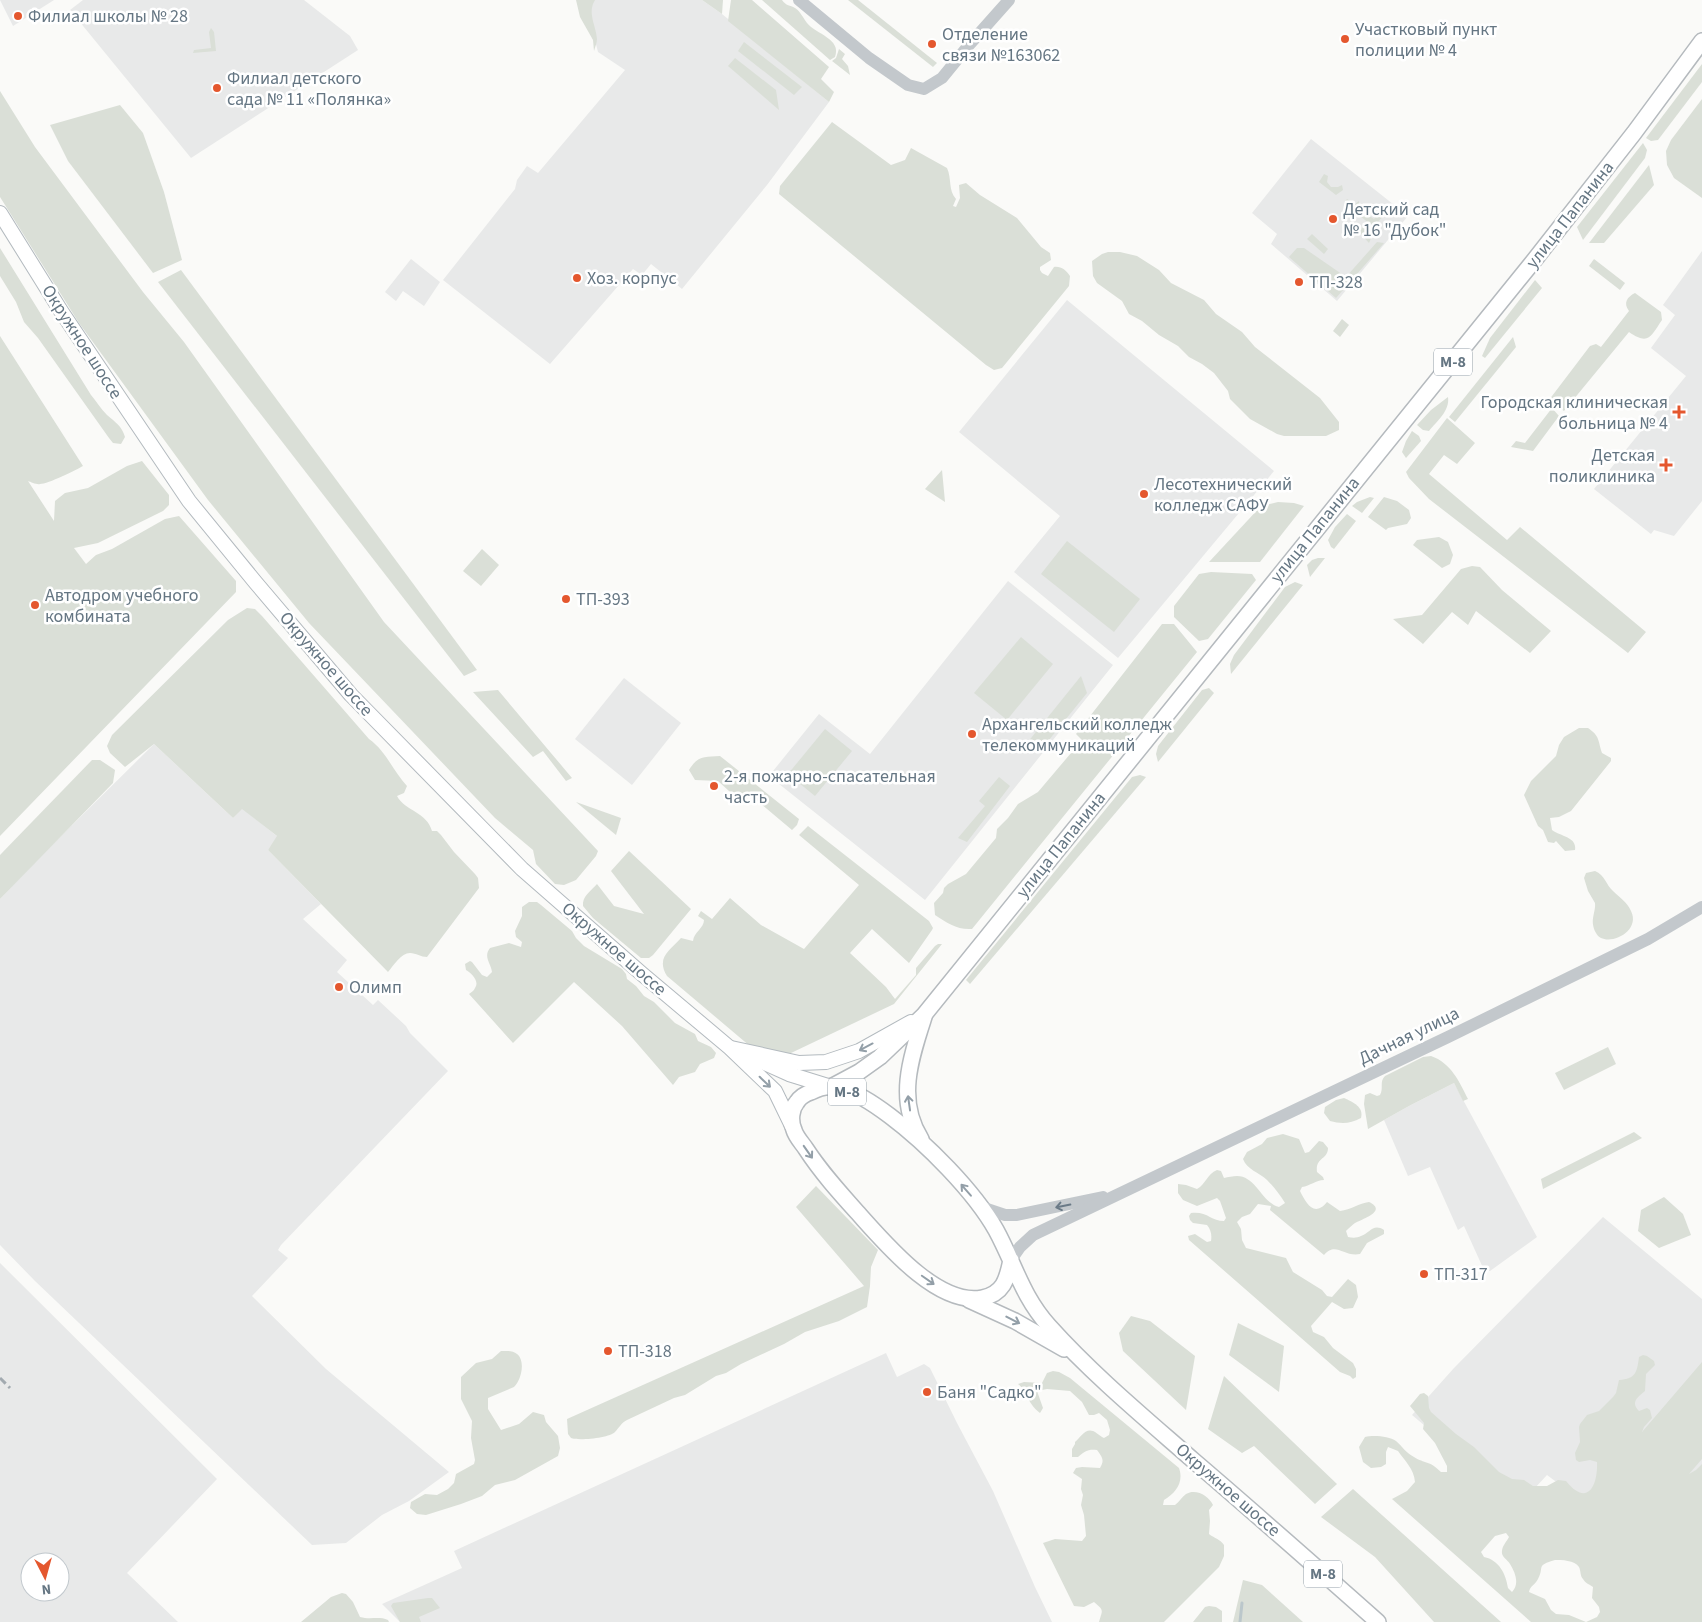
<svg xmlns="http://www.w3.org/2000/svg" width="1702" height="1622" font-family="'Source Sans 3',sans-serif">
	<rect width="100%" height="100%" fill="#fafaf8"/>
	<g fill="#e8e9e9" fill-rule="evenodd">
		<polygon points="0,0 54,0 13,26"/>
		<polygon points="83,0 304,0 350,36 358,50 191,158 70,10"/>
		<polygon points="594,0 702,0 722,14 829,102 767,185 682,289 651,264 642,275 633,269 550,364 443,280 515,189 517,180 527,166 538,173 625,70 598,52 587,9"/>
		<polygon points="1311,139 1408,216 1337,301 1271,244 1277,234 1252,213"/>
		<polygon points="1702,251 1702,501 1674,536 1654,530 1651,534 1594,489 1686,376 1651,348 1675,315 1663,305"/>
		<polygon points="411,259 440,282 424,306 403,291 396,301 385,292"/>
		<polygon points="1067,300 1274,471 1118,658 1014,572 1060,516 959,432"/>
		<polygon points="1008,581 1113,665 925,900 769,776 819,714 870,754"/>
		<polygon points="624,678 681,723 632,785 575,739"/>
		<polygon points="154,744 233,818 242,808 278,837 268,850 321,904 303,919 347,960 337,972 373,1005 378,1000 406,1026 410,1033 448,1071 281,1245 278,1250 288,1258 252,1296 326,1369 449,1472 409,1501 382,1515 346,1543 312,1545 35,1281 0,1245 0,899 35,862"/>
		<polygon points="1454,1083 1537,1237 1490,1271 1484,1270 1464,1226 1458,1230 1430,1167 1408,1176 1384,1120 1409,1106"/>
		<polygon points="1603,1217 1702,1299 1702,1475 1591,1508 1547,1475 1519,1505 1412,1415 1454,1368"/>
		<path d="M0 1263 217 1479 127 1573 178 1622H0ZM30 1562H60V1592H30Z"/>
		<polygon points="886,1353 897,1377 924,1364 930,1368 957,1423 993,1491 1035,1587 1052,1622 400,1622 382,1604 462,1568 454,1551"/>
	</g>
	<g fill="#dadfd7" fill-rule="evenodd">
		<path d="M576 0H595C587 13 596 25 597 39 597 43 595 47 594 51L593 40 580 17Z"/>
		<polygon points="702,0 723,0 722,14"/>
		<polygon points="731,0 752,0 829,67 821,79 834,92 829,102 728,21"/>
		<path d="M762 0H782C786 6 790 5 795 8 801 12 803 18 807 23 816 34 842 39 835 57L830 60Z"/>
		<polygon points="848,0 858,0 937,63 933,67"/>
		<polygon points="211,28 214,32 216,51 193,53 194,50 211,48 209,32"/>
		<polygon points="744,42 802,87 794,95 738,51"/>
		<polygon points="839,49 845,54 842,59 848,66 850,75 832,61 836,58"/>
		<polygon points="735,58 776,90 779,110 728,66"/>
		<polygon points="1702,64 1702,82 1658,140 1651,141 1646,138"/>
		<polygon points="0,91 35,147 143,292 184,342 384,622 598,851 596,856 576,880 564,885 555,884 536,864 533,850 495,818 309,623 208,500 79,323 0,197"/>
		<polygon points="1702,99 1702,198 1674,178 1667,165 1666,151 1671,140"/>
		<polygon points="120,105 143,133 164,192 182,260 153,273 68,161 50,125"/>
		<path d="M832 122 891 165 905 160 911 148 947 168C952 179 948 190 956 199L953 206 956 207 960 198 959 185 966 183 980 195 1017 218 1041 247 1050 253 1051 260 1040 267V270L1042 273 1048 276 1054 267C1061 266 1066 270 1070 276L1069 286 1002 368 994 370 986 365 779 194 780 186Z"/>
		<polygon points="1643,143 1647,150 1645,158 1583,240 1577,227"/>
		<polygon points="1649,165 1654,185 1604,243 1589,243"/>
		<polygon points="1324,174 1328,176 1327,182 1331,187 1338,187 1342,185 1343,190 1336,195 1319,182"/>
		<polygon points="1347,199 1355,204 1359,201 1359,204 1361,207 1357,213 1344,203"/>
		<polygon points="1386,204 1391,207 1377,223 1377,226 1375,228 1360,216 1363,212 1374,219"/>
		<polygon points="1363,226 1370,232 1372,236 1369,243 1358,231"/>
		<polygon points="1312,234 1328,249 1324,254 1307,239"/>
		<polygon points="1377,242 1384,243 1336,298 1289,257 1297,248 1304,248 1346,277"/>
		<path d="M0 248 91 395C96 401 101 409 107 415 115 422 122 426 125 437L121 444 113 443 109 438 38 338 24 322 16 302 0 276Z"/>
		<polygon points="1108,252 1120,252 1137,256 1159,270 1171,283 1204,300 1216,314 1242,332 1255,347 1320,398 1339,422 1339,430 1326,436 1284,436 1277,434 1250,419 1230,399 1228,391 1214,373 1202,364 1189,357 1178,346 1159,335 1142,321 1129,314 1122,301 1097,283 1093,276 1092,261 1102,254"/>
		<polygon points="1594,259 1625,283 1620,290 1589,266"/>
		<polygon points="181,270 477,670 464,676 158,282"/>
		<polygon points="1535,280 1542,288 1485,358 1482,356 1490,338"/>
		<path d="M1635 293 1661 312 1662 320C1651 336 1649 346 1629 332L1564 411 1549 400 1590 346 1596 344 1601 347 1629 311C1623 303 1627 297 1635 293Z"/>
		<polygon points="1342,319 1349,325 1340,337 1333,331"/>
		<path d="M0 336 83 466C76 470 48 484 40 484 37 485 31 482 28 481L54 521 55 501 65 493 88 488 127 466 142 461 169 495V505L163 511 98 543 74 548 86 564 96 555 112 549 165 519 179 516 236 581V592L0 836Z"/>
		<polygon points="1513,337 1516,347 1455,422 1449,417"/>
		<path d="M1448 397C1450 411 1437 421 1429 431L1423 430 1417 425 1431 410Z"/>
		<polygon points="1552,408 1559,416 1533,451 1511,447 1516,441 1525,443"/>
		<polygon points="1447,418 1475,443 1457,464 1444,455 1429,474 1507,540 1520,527 1646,632 1628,653 1429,499 1409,478 1406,472"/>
		<polygon points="1412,431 1419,436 1421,441 1406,458 1402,452 1406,441"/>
		<polygon points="942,470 945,502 925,489"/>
		<polygon points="1370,497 1374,498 1362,513 1352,506 1357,502"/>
		<polygon points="1384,497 1397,501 1409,510 1411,518 1407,524 1388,528 1386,530 1368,517"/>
		<polygon points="1278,502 1294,503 1304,506 1260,562 1209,562 1261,506"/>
		<polygon points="1347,514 1356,521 1334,549 1331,547 1328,540 1335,527"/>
		<polygon points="1439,537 1448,542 1453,555 1450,564 1442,568 1413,545 1417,540"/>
		<polygon points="1067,541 1140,599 1114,632 1041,574"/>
		<polygon points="482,549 499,565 481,586 463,571"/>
		<polygon points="1318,558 1325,558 1310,577 1307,565 1312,560"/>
		<polygon points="1472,566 1480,567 1502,590 1551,631 1530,653 1476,611 1468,625 1452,612 1423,644 1393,619 1422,615 1461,569"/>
		<polygon points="1211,572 1252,574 1256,580 1208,639 1199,641 1174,617 1174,606 1199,574"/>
		<polygon points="1295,582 1303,585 1231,674 1230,664 1234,655 1285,587"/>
		<path d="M247 608 255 609 262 616 369 739C386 751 393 771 407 786L404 793 397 796C405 811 427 812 432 831H437L441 835 454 852 475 874 478 878 479 888 427 957C421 957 416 953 410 953 401 953 394 965 388 972L268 850 277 836 242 809 233 818 154 744 125 767 110 753 107 746 112 735 228 620Z"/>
		<path d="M1162 624H1174L1197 652 972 929C957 930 947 923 935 915L934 903 943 893 944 888 948 884 966 874 996 838 997 829 1008 818 1018 804 1038 792 1082 740 1076 734Z"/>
		<polygon points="1021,637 1053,664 1007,720 974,693"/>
		<polygon points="1081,676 1087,693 1040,751 1023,748"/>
		<polygon points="1209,688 1214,693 1158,762 1156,754 1158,746 1202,690"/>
		<polygon points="498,690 572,778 566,781 543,751 533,757 473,692"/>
		<path d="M1579 728H1588C1600 736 1598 741 1602 753L1611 758V761L1571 811 1559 817 1550 818 1552 830C1562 837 1577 837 1575 850L1565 851 1556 841 1554 843 1548 842 1543 830 1538 826 1524 795 1531 781 1556 756 1559 745 1564 737Z"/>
		<polygon points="825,729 852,751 815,796 788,774"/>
		<path d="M720 756 799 819 797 825 792 830 748 793 740 801 718 781 695 780 689 770C698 755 705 757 720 756Z"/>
		<polygon points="92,760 100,760 115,770 113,783 0,899 0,855"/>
		<polygon points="1140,775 1146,777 970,984 966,980 1132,777"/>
		<polygon points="999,777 1010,786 967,842 958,838 985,806 979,801"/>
		<polygon points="576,802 621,818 616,835"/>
		<path d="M808 826 929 921 933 928 932 930 909 963 872 929 850 953 886 987 895 999 916 975V968L935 946 938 944H942L894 1004 770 1063 667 976C656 958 669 951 681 938L693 941C694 932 704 928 704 920L698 916 701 911 712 919 730 898 761 925 804 949 859 885 799 835Z"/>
		<path d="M629 851 691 909 653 955 649 958H641L593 918 583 906C582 896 591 891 597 884L614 906 644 914 611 871Z"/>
		<path d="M1595 871C1605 875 1606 885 1613 891 1620 898 1627 902 1631 911 1642 933 1604 949 1596 933 1589 920 1596 913 1595 903L1588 891 1584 878 1586 873Z"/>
		<path d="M529 902H537L541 905 572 931 576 938 584 946 622 969 626 974 627 979 636 986 644 996 654 1002 675 1023 695 1034 698 1041 711 1047 716 1053 714 1058 700 1064 695 1072 679 1077 673 1085 622 1026 574 982 513 1043 469 994C471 992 474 991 475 988 480 981 471 973 466 970L465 964 470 961 472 962 482 975 487 977 492 972C491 963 483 957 490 948L509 943 521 947 522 942 516 937 515 931 522 916V907Z"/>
		<polygon points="1608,1047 1616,1064 1564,1090 1555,1073"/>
		<path d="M1431 1056C1451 1063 1459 1081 1468 1099L1463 1101 1454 1083 1409 1106 1368 1129 1364 1104 1365 1095 1370 1093 1377 1096 1380 1095C1384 1088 1379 1082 1385 1076L1423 1057Z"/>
		<path d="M1344 1098C1353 1102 1364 1107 1361 1118 1350 1124 1341 1124 1330 1121L1324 1113 1325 1107 1336 1100Z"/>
		<polygon points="1634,1132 1642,1138 1543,1189 1541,1179"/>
		<path d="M1283 1134 1299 1139 1305 1153 1309 1152 1319 1141 1323 1142 1328 1148C1328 1160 1315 1157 1317 1172L1323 1177 1324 1180C1316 1180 1310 1186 1302 1187L1300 1191C1306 1203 1314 1218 1327 1202L1340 1211C1351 1210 1359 1203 1369 1202 1388 1211 1362 1219 1355 1223 1352 1225 1349 1228 1346 1231L1348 1237C1353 1238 1357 1238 1361 1236 1370 1233 1373 1223 1384 1230V1234L1367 1243 1360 1254C1343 1257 1336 1241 1324 1255L1270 1210 1271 1206 1258 1204 1250 1214 1242 1217 1237 1222 1241 1229 1242 1240 1246 1248 1286 1258 1293 1272 1322 1290 1327 1296 1332 1297 1348 1279 1356 1285 1358 1297 1353 1308 1344 1309 1332 1302 1311 1326 1313 1332 1324 1337 1333 1348 1353 1363 1356 1369V1377L1353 1379 1350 1376 1340 1372 1189 1240 1188 1236 1195 1234 1207 1242 1211 1241C1212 1235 1211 1230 1207 1225L1193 1223 1190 1220 1189 1216 1191 1213C1207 1211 1211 1221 1224 1221L1226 1218 1220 1201 1217 1198 1197 1206 1183 1200 1178 1193V1184L1186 1185 1197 1189C1206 1184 1207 1174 1217 1170L1221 1171 1224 1178C1228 1177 1233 1176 1237 1176 1256 1176 1262 1203 1279 1207L1285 1203C1280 1195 1274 1187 1267 1180 1259 1172 1247 1170 1243 1159L1247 1152 1262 1144 1267 1138Z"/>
		<path d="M816 1186 878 1250 871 1267 870 1286 867 1307 839 1321 805 1332 784 1344 741 1364 726 1373 716 1376 685 1395 674 1398 627 1420C621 1423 619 1428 615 1432 610 1438 578 1441 571 1438L568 1434 567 1419 864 1286 796 1207Z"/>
		<polygon points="1664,1197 1683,1214 1691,1235 1659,1248 1638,1231 1641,1210"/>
		<polygon points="1131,1316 1150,1321 1195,1356 1186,1410 1123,1351 1119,1333"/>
		<polygon points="1238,1323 1284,1346 1279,1392 1229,1355"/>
		<path d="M501 1351C506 1351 513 1350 517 1354 526 1361 521 1381 514 1387L488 1398V1409L501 1430 519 1424 533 1412 544 1415 546 1422 558 1436 560 1448 558 1456 515 1480 495 1485 482 1496 461 1504 426 1515 417 1514 410 1508 411 1502 425 1494 437 1495 448 1489 454 1483 456 1474 474 1464 475 1460 471 1438 472 1421 461 1399V1377L476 1363 492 1359Z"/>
		<path d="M1643 1355 1647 1356 1654 1361 1655 1365 1646 1374 1645 1391C1638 1397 1630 1402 1639 1411L1647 1408 1650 1410 1652 1418 1644 1427 1642 1432 1702 1362V1459L1689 1474 1696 1470 1702 1464V1622H1531L1392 1499 1407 1491 1415 1482C1414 1469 1405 1461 1398 1451L1388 1447 1386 1452V1464L1381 1467 1371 1468 1363 1462 1359 1447 1365 1437C1373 1435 1389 1436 1396 1441 1402 1446 1406 1453 1414 1457 1425 1464 1429 1460 1441 1472H1447V1466L1435 1443 1423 1429 1424 1423 1410 1406 1420 1394 1424 1393 1428 1396 1429 1408 1431 1412 1456 1434 1474 1447 1499 1472 1512 1479 1524 1480 1533 1486H1547L1558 1480 1566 1481C1587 1507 1598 1487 1597 1462L1590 1460 1579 1462 1576 1460 1575 1453 1580 1442 1579 1427 1580 1424 1587 1415 1599 1411 1613 1397 1616 1393 1619 1380C1636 1379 1637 1372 1639 1357ZM1506 1533 1509 1537C1507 1541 1502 1546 1502 1551 1501 1557 1507 1559 1510 1564 1515 1572 1520 1584 1512 1592L1508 1588C1506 1574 1499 1560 1484 1557L1481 1552 1495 1536ZM1555 1560C1561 1560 1575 1560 1579 1567 1581 1571 1580 1576 1583 1579 1585 1583 1589 1584 1593 1587L1592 1598 1599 1607 1600 1612 1597 1617 1586 1622 1569 1615 1556 1614 1551 1610 1545 1599 1529 1592C1530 1586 1535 1585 1538 1579 1545 1566 1535 1566 1555 1560Z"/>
		<path d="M1053 1371 1059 1372 1070 1378 1179 1468C1184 1482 1176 1493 1164 1500L1163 1505H1175C1179 1502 1182 1497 1186 1494 1196 1488 1209 1496 1213 1505L1209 1510 1210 1521 1209 1534C1214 1538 1220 1539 1224 1545V1556L1219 1567 1164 1622H1099C1102 1610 1105 1611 1094 1602L1084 1607 1074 1606 1043 1543 1055 1539 1082 1541 1086 1536 1084 1515 1081 1505 1083 1495 1081 1489 1082 1479 1073 1473 1076 1468 1082 1467 1100 1468C1105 1460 1102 1457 1097 1450 1088 1449 1085 1451 1078 1457H1072V1449L1075 1444V1442C1080 1438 1085 1428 1093 1431 1096 1432 1100 1436 1104 1438L1109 1435 1110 1430 1107 1420 1099 1413 1094 1415H1089L1082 1402 1070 1391 1047 1389 1037 1391 1043 1408 1040 1413C1027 1403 1027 1391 1018 1384L1024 1382 1042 1383 1047 1373Z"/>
		<polygon points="1224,1376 1337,1484 1315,1504 1254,1446 1242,1453 1208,1429"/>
		<polygon points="1353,1489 1501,1622 1434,1622 1375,1557 1321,1517"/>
		<polygon points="1243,1580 1262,1585 1303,1622 1233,1622"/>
		<path d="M342 1593 346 1594 353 1602 360 1617C370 1620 379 1616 388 1620L389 1622H301L331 1597Z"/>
		<polygon points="428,1598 432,1598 440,1608 419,1617 421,1622 400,1622 391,1606 393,1603"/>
		<polygon points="1209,1606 1216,1607 1222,1611 1222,1622 1193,1622 1205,1607"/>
	</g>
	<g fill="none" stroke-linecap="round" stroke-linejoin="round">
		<polyline stroke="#bbc7cb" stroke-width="3" points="1240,1622 1242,1603"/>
		<g stroke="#b3babf" stroke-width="16">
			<g id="secondary">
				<polyline points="0,213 61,311 189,501 256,583 351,695 522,869 642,974 730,1048 775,1091 792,1126"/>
				<polyline points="731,1048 799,1063 826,1062 859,1051 911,1022"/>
				<polyline points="756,1059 789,1074 831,1087"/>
			</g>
		</g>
		<g stroke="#b5babe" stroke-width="18">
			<g id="primary">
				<polyline points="831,1087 859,1072 880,1057 924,1015 1532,263 1634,133 1702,41"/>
				<path d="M921 1139C896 1100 911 1057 924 1017"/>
				<path d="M1011 1260C1007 1280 1003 1294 982 1298 937 1306 885 1243 857 1212 839 1192 821 1172 806 1149 802 1143 796 1137 794 1130 790 1121 791 1109 797 1102 800 1097 805 1094 811 1092 817 1089 826 1086 833 1087 854 1090 874 1104 890 1116 926 1143 974 1191 996 1230 1015 1265 1022 1296 1049 1326 1093 1375 1145 1418 1194 1461 1256 1514 1317 1568 1378 1622"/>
				<polyline points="969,1300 1015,1321 1064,1349"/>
			</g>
		</g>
		<g stroke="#c3c8cc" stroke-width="12">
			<polyline points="799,0 869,58 908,85 924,89 942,78 969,45 1009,0"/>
			<polyline points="981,1207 1005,1215 1017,1215 1103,1197"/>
			<polyline points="1011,1260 1020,1247 1033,1235 1448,1037 1648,939 1702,907"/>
		</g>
		<use href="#secondary" stroke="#fff" stroke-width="14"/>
		<use href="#primary" stroke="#fff" stroke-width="15"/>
		<polyline stroke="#a2aab0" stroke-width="3" stroke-dasharray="8 4" stroke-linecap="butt" points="0,1378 10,1388"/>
	</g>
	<defs><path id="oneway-shaft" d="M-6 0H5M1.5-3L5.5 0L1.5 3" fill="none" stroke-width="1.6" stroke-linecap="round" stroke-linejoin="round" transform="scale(1.25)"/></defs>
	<g stroke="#939fa8">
		<use href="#oneway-shaft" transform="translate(866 1047) rotate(152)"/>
		<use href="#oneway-shaft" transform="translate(765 1082) rotate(44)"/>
		<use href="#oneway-shaft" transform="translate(909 1103) rotate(-98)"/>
		<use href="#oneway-shaft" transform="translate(808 1152) rotate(55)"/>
		<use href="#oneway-shaft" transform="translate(966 1190) rotate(-131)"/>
		<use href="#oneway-shaft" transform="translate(928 1280) rotate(35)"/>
		<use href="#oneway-shaft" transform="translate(1013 1320) rotate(27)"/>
	</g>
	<use stroke="#6a7a87" href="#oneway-shaft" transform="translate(1063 1206) rotate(169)"/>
	<g fill="#e4572e" stroke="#fff" stroke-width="2">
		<circle cx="18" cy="16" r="5"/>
		<circle cx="1345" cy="39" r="5"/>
		<circle cx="932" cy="44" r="5"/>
		<circle cx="217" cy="88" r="5"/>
		<circle cx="1333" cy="219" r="5"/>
		<circle cx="577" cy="278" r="5"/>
		<circle cx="1299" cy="282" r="5"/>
		<path d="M1676.5 404.5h5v5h5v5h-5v5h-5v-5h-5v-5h5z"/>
		<path d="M1663.5 457.5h5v5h5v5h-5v5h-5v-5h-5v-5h5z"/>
		<circle cx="1144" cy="494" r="5"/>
		<circle cx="566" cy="599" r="5"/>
		<circle cx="35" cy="605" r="5"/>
		<circle cx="972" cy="734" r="5"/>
		<circle cx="714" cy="786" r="5"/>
		<circle cx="339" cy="987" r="5"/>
		<circle cx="1424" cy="1274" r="5"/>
		<circle cx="608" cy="1351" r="5"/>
		<circle cx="927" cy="1392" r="5"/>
	</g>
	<g text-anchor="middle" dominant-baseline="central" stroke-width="5" stroke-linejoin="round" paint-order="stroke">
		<g fill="#fff" stroke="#939fa8" stroke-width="1">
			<rect x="1434" y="348.5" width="38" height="27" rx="4"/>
			<rect x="828" y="1078.5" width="38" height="27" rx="4"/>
			<rect x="1304" y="1560.5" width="38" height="27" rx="4"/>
		</g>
		<g font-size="16" font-weight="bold" fill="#657683">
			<text x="1453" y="362">М-8</text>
			<text x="847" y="1092">М-8</text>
			<text x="1323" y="1574">М-8</text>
		</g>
		<g font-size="18" fill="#657683" stroke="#fff" text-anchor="start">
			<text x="28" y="16">Филиал школы № 28</text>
			<text x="1355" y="29">Участковый пункт<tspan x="1355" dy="21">полиции № 4</tspan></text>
			<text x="942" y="34">Отделение<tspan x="942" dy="21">связи №163062</tspan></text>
			<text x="227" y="78">Филиал детского<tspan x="227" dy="21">сада № 11 «Полянка»</tspan></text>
			<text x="1343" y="209">Детский сад<tspan x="1343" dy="21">№ 16 "Дубок"</tspan></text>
			<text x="587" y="278">Хоз. корпус</text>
			<text x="1309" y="282">ТП-328</text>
			<text x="1668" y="402" text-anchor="end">Городская клиническая<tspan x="1668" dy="21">больница № 4</tspan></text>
			<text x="1655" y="455" text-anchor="end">Детская<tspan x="1655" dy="21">поликлиника</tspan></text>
			<text x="1154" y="484">Лесотехнический<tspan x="1154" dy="21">колледж САФУ</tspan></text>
			<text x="45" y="595">Автодром учебного<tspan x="45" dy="21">комбината</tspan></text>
			<text x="576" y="599">ТП-393</text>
			<text x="982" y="724">Архангельский колледж<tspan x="982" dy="21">телекоммуникаций</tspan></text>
			<text x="724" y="776">2-я пожарно-спасательная<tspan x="724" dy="21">часть</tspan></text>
			<text x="349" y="987">Олимп</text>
			<text x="1434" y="1274">ТП-317</text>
			<text x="618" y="1351">ТП-318</text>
			<text x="937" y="1392">Баня "Садко"</text>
		</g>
		<g font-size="18" fill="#657683" stroke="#fff">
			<text transform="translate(1570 215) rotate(-52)">улица Папанина</text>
			<text transform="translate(82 342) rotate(57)">Окружное шоссе</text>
			<text transform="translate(1315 530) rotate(-51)">улица Папанина</text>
			<text transform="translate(326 664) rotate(49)">Окружное шоссе</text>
			<text transform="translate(1061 845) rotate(-51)">улица Папанина</text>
			<text transform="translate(614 949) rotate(41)">Окружное шоссе</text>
			<text transform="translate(1409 1036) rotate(-26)">Дачная улица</text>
			<text transform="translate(1228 1490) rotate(41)">Окружное шоссе</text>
		</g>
	</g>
	<g transform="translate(45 1577) rotate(174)"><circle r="24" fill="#ffffff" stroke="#c1c8cd"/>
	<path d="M0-4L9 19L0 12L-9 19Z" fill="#e4572e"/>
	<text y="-8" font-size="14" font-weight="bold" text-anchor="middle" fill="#657683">N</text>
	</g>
</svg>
